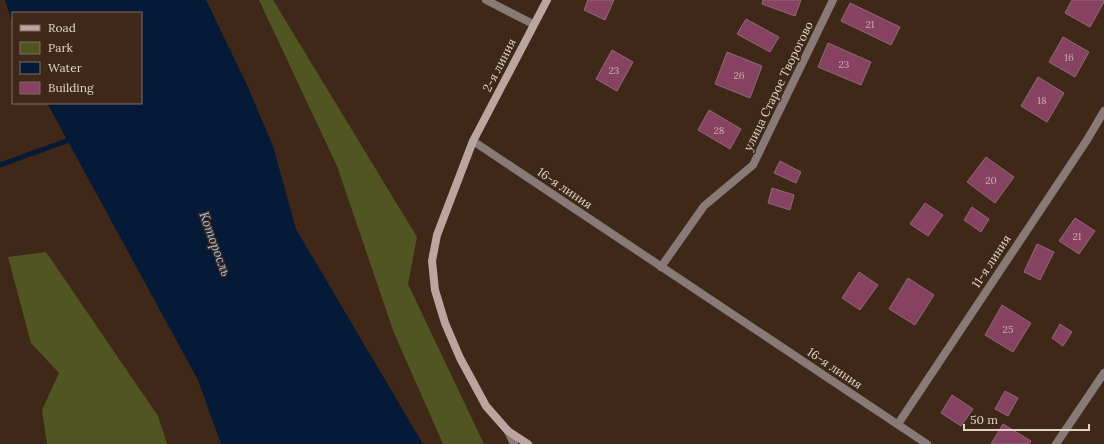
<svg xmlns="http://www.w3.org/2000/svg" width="1104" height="444" font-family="Lora,serif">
	<rect width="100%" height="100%" fill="#3f2818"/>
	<g fill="#515522">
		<polygon points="259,0 273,0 417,237 408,284 484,444 443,444 394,333 337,166"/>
		<polygon points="46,252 158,416 167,444 47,444 42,410 59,373 31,343 8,257"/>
	</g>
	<polygon fill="#041a36" points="5,0 206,0 247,85 273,146 296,229 423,444 221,444 198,380 47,103 141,103 141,13 13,13 13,25"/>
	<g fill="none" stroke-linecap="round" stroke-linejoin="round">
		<polyline stroke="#041a36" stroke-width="5" points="0,165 72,139"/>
	</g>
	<g fill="#884261" stroke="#8b6b77">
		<polygon points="588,0 614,0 605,20 584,10"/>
		<polygon points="763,0 801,0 795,16 762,4"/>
		<polygon points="1072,0 1104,0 1104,2 1090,27 1065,13"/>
		<polygon points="850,3 900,27 891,45 841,21"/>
		<polygon points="746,19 779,37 770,52 737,34"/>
		<polygon points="1063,37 1089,52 1075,77 1049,62"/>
		<polygon points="828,43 871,62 861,85 818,67"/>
		<polygon points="612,50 633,62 617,91 596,79"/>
		<polygon points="727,52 762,66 750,98 715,84"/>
		<polygon points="1038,77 1064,93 1047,122 1021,106"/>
		<polygon points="709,110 741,129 730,149 698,130"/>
		<polygon points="986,157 1014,177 995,203 967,182"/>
		<polygon points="780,161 801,172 796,183 774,173"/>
		<polygon points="772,188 794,195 790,210 768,203"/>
		<polygon points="925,203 943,215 928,236 910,224"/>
		<polygon points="972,207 989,219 981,232 964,220"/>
		<polygon points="1075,218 1095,231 1079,254 1059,241"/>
		<polygon points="1037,244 1054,252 1040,280 1024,272"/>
		<polygon points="859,272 878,285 860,310 842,298"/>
		<polygon points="908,278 934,295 915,325 889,309"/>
		<polygon points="1002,305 1031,323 1013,352 985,335"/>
		<polygon points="1060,324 1072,332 1063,346 1052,338"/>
		<polygon points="1005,391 1018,398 1008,416 995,409"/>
		<polygon points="952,395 973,409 961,426 941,413"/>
		<polygon points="1003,424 1031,441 1029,444 991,444"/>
	</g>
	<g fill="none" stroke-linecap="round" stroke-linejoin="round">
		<polyline stroke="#897977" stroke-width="8" points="508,431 514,444"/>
		<g stroke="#897977" stroke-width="8">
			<polyline points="486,0 533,24"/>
			<polyline points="473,141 927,444"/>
			<polyline points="661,267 704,206 753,165 833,0"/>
			<polyline points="898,424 1087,140 1104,111"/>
			<polyline points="1056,444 1104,373"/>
		</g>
		<polyline stroke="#bca4a0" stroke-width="8" points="528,444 508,431 486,406 460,358 445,323 435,290 432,261 437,235 473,141 547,0"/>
	</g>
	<g text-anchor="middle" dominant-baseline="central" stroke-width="3" stroke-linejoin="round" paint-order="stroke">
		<g font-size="10" fill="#cbaeae">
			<text x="870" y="24">21</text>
			<text x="1069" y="57">16</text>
			<text x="844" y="64">23</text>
			<text x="614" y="70">23</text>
			<text x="739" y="75">26</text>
			<text x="1042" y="100">18</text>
			<text x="719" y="130">28</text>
			<text x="991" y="180">20</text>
			<text x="1077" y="236">21</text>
			<text x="1008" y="329">25</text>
		</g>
		<g font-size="12" fill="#e1d2c8" stroke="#3f2818">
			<text transform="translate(499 65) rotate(-63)">2-я линия</text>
			<text transform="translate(778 86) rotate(-64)">улица Старое Творогово</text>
			<text transform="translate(565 188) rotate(34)">16-я линия</text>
			<text transform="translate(991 261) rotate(-57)">11-я линия</text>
			<text transform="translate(835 368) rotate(34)">16-я линия</text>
		</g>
		<g font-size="13" font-style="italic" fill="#9dc3f3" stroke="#3f2818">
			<text transform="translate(215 244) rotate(70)">Которосль</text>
		</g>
	</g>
	<rect x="12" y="12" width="130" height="92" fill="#3f2818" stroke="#806c5e"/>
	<rect x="20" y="25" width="20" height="6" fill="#bca4a0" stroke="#806c5e"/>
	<text x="48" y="32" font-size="12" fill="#e1d2c8">Road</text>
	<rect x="20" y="42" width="20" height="12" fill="#515522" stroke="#806c5e"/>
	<text x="48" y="52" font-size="12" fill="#e1d2c8">Park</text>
	<rect x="20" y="62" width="20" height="12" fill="#041a36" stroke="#806c5e"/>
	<text x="48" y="72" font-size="12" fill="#e1d2c8">Water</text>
	<rect x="20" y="82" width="20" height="12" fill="#884261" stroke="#806c5e"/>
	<text x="48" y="92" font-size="12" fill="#e1d2c8">Building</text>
	<path d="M964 424v6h125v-6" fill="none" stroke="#e1d2c8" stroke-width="2"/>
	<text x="970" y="424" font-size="12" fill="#e1d2c8" stroke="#3f2818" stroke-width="3" paint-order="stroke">50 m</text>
</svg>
